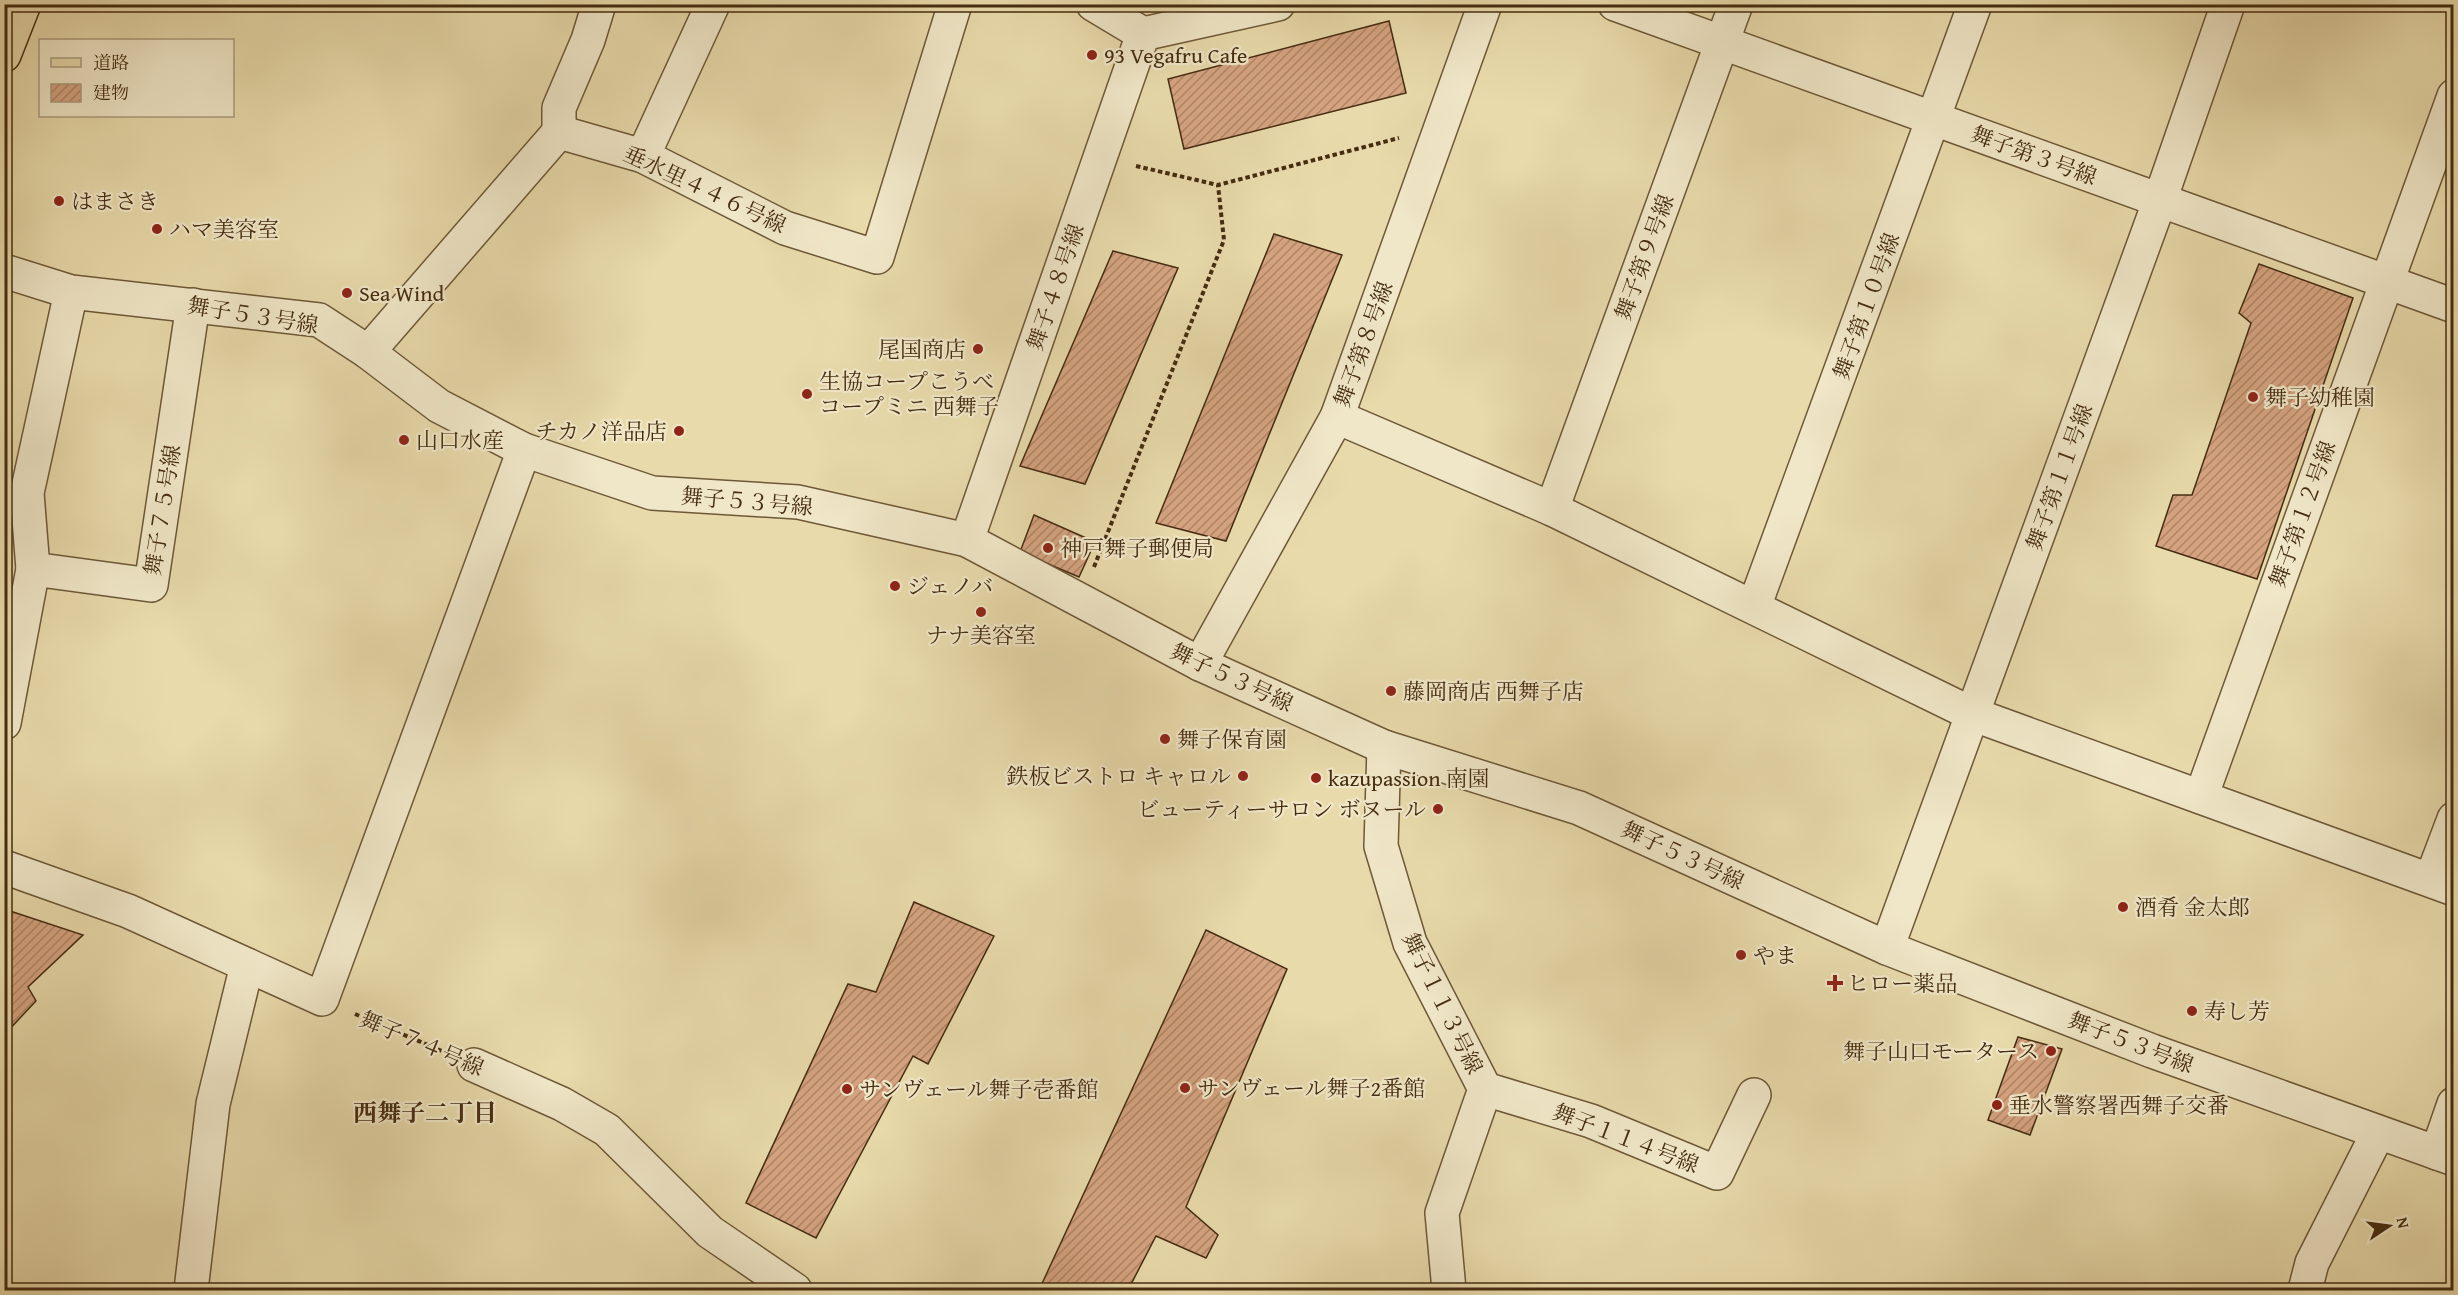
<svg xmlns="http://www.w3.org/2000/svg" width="2458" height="1295" font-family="'Gentium Book Plus','Noto Serif JP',serif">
	<defs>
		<pattern id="building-hatch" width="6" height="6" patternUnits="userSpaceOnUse" patternTransform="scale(1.5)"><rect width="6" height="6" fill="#d5a380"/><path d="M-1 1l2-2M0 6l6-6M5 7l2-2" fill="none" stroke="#af8567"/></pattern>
	</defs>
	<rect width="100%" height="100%" fill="#e8daab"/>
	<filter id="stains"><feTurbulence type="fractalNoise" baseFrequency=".00333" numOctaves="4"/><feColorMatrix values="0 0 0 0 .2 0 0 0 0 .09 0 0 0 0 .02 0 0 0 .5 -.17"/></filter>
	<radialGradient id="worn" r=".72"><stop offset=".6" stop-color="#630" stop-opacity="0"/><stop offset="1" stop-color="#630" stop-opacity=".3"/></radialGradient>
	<g fill="url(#building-hatch)" stroke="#452c10" stroke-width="1.5">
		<polygon points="1389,21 1406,93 1184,149 1168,79"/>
		<polygon points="1274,234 1342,255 1226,541 1156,523"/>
		<polygon points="1113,251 1178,268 1085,484 1020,466"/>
		<polygon points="2259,264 2353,298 2257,579 2156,546 2173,495 2192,495 2251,323 2239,313"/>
		<polygon points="1034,515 1095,542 1079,577 1020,552"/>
		<polygon points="914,902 994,936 928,1064 913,1056 816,1238 746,1203 848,984 876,992"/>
		<polygon points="4,909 83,935 28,987 36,1001 4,1035"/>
		<polygon points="1206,930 1287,969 1186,1207 1218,1235 1206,1258 1156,1236 1128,1290 1039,1290"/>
		<polygon points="2018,1037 2062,1049 2030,1135 1988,1120"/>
	</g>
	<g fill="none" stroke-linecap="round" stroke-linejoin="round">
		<g stroke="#6e5837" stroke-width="36">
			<g id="minor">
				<polyline points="1093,4 1143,34"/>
				<polyline points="1615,4 2454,306"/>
				<polyline points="559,132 559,108 588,40 599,4"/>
				<polyline points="643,156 713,4"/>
				<polyline points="4,271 71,292 319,320 368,352 439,406 524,450 652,493 798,502 967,540 1200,664 1384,747 1579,808 1887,948 2152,1051 2454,1159"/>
				<polyline points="368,352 559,132 643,156 785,228 877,257 955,4"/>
				<polyline points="1337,417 1552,509 1972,714 2454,889"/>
				<polyline points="1552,509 1736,4"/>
				<polyline points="967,540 1143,34 1278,4"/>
				<polyline points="33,569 27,493 71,292"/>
				<polyline points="1754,607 1975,4"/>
				<polyline points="1200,664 1337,417 1485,4"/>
				<polyline points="4,723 33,569 151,585 193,305"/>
				<polyline points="1384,747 1381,846 1410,943 1485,1089 1442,1213 1449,1290"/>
				<polyline points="2201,797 2454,96"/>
				<polyline points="4,867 128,911 322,999 524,450"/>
				<polyline points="2431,880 2454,819"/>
				<polyline points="1887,948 2160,200 2228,4"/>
				<polyline points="474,1065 562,1104 607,1130 710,1232 795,1290"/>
				<polyline points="1485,1089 1591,1121 1717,1173 1754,1095"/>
				<polyline points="2437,1153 2454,1104"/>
				<polyline points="191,1290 213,1104 247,965"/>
				<polyline points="2305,1290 2312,1263 2378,1133"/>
			</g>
		</g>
		<g stroke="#452c10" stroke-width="36">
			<polyline id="major" points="4,55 24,4"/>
		</g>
		<g stroke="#452c10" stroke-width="4" stroke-dasharray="4.5 3" stroke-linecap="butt">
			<polyline points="1136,166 1218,185 1399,138"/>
			<polyline points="1094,567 1224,240 1218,185"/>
			<polyline points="355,1014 442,1051"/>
		</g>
		<use href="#minor" stroke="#f0e7c8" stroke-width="33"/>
		<use href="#major" stroke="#e8daab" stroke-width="33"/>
	</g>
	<g fill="#8f2418" stroke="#f0e7c8" stroke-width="2">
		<circle cx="1092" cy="55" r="6"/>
		<circle cx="59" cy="201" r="6"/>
		<circle cx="157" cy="229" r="6"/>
		<circle cx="347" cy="293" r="6"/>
		<circle cx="978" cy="349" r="6"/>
		<circle cx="807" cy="394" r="6"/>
		<circle cx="2253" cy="397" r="6"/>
		<circle cx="679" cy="431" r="6"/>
		<circle cx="404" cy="440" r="6"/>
		<circle cx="1048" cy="548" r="6"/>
		<circle cx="895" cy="586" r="6"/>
		<circle cx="981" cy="612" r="6"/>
		<circle cx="1391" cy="691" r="6"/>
		<circle cx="1165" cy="739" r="6"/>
		<circle cx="1243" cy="776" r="6"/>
		<circle cx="1316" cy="778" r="6"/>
		<circle cx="1438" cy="809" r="6"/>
		<circle cx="2123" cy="907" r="6"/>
		<circle cx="1741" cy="955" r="6"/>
		<path d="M1832 974h6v6h6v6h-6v6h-6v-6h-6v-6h6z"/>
		<circle cx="2192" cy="1011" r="6"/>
		<circle cx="2051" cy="1051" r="6"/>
		<circle cx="1185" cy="1088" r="6"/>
		<circle cx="847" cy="1089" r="6"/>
		<circle cx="1997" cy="1105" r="6"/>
	</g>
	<g text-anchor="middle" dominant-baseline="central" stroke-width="4.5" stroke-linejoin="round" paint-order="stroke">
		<g font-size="22" fill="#452c10" stroke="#f0e7c8" text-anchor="start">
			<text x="1104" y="55">93 Vegafru Cafe</text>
			<text x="71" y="201">はまさき</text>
			<text x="169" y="229">ハマ美容室</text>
			<text x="359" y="293">Sea Wind</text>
			<text x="966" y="349" text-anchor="end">尾国商店</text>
			<text x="819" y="381">生協コープこうべ<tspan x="819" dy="25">コープミニ 西舞子</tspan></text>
			<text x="2265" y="397">舞子幼稚園</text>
			<text x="667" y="431" text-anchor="end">チカノ洋品店</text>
			<text x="416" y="440">山口水産</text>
			<text x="1060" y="548">神戸舞子郵便局</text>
			<text x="907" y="586">ジェノバ</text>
			<text x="981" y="635" text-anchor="middle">ナナ美容室</text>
			<text x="1403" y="691">藤岡商店 西舞子店</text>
			<text x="1177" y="739">舞子保育園</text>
			<text x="1231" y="776" text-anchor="end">鉄板ビストロ キャロル</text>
			<text x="1328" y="778">kazupassion 南園</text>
			<text x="1426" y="809" text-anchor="end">ビューティーサロン ボヌール</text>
			<text x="2135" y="907">酒肴 金太郎</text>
			<text x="1753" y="955">やま</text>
			<text x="1847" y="983">ヒロー薬品</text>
			<text x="2204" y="1011">寿し芳</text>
			<text x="2039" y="1051" text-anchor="end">舞子山口モータース</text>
			<text x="1197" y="1088">サンヴェール舞子2番館</text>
			<text x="859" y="1089">サンヴェール舞子壱番館</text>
			<text x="2009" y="1105">垂水警察署西舞子交番</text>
		</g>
		<g font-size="22" fill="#452c10" stroke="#f0e7c8">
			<text transform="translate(2034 155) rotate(20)">舞子第３号線</text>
			<text transform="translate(705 189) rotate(25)">垂水里４４６号線</text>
			<text transform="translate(1644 257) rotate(-70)">舞子第９号線</text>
			<text transform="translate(1055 287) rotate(-71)">舞子４８号線</text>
			<text transform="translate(1866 306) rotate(-70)">舞子第１０号線</text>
			<text transform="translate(253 315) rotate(9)">舞子５３号線</text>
			<text transform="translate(1363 344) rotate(-70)">舞子第８号線</text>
			<text transform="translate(2059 477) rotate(-70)">舞子第１１号線</text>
			<text transform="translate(747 501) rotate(5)">舞子５３号線</text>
			<text transform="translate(162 510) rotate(-81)">舞子７５号線</text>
			<text transform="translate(2302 514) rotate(-70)">舞子第１２号線</text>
			<text transform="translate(1232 677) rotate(25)">舞子５３号線</text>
			<text transform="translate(1683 855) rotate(25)">舞子５３号線</text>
			<text transform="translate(1443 1003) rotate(64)">舞子１１３号線</text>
			<text transform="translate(2131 1042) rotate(21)">舞子５３号線</text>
			<text transform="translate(422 1043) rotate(23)">舞子７４号線</text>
			<text transform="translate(1626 1138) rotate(21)">舞子１１４号線</text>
		</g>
		<g font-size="24" font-weight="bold" fill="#452c10" stroke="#f0e7c8">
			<text x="425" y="1112">西舞子二丁目</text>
		</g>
	</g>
	<rect width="2458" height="1295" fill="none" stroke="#e8daab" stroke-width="24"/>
	<rect x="6" y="6" width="2446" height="1283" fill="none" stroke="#452c10" stroke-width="3"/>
	<rect x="12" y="12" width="2434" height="1271" fill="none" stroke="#452c10" stroke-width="1.5"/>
	<rect x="39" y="39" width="195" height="78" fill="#f0e7c8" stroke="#ac9c7e" stroke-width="1.5"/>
	<rect x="51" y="58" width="30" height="9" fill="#e8daab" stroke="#ac9c7e" stroke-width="1.5"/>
	<text x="93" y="69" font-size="18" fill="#452c10">道路</text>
	<rect x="51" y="84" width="30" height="18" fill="url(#building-hatch)" stroke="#ac9c7e" stroke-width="1.5"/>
	<text x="93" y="99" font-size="18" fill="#452c10">建物</text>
	<g transform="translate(2389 1226) rotate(77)" stroke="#f0e7c8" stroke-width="4.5" paint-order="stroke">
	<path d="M0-4.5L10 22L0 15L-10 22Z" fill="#452c10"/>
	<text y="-9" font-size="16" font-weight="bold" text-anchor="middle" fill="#452c10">N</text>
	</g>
	<rect width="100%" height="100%" filter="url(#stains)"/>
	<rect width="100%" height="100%" fill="url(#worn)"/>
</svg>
